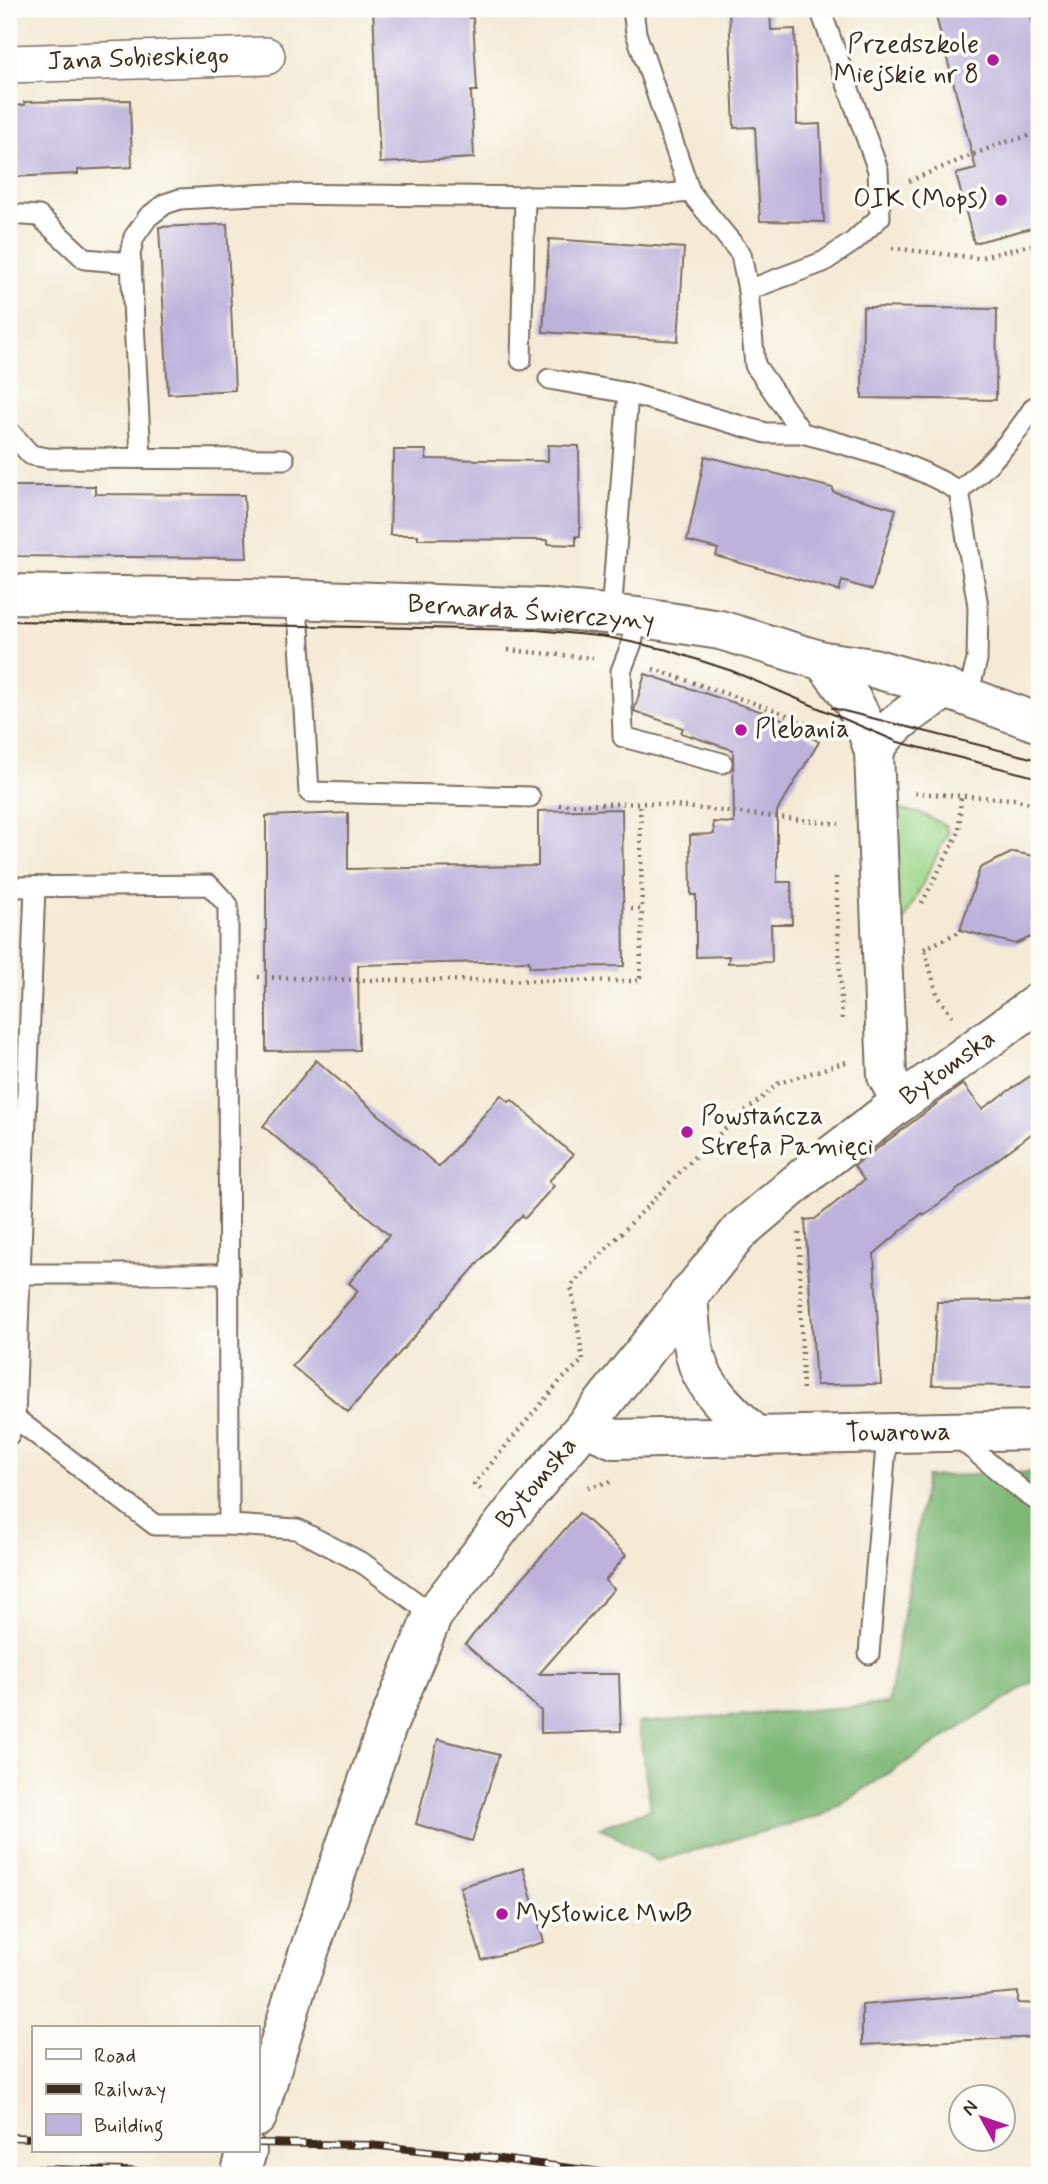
<svg xmlns="http://www.w3.org/2000/svg" width="1048" height="2184" font-family="Mynerve,sans-serif">
	<rect width="100%" height="100%" fill="#fdfcf7"/>
	<filter id="ink" filterUnits="userSpaceOnUse"><feTurbulence type="fractalNoise" baseFrequency=".0143" numOctaves="2"/><feDisplacementMap in="SourceGraphic" scale="14" xChannelSelector="R" yChannelSelector="G"/><feConvolveMatrix kernelMatrix="1 2 1 2 8 2 1 2 1" color-interpolation-filters="sRGB"/></filter>
	<filter id="wash" filterUnits="userSpaceOnUse"><feTurbulence type="fractalNoise" baseFrequency=".00686" numOctaves="4" result="noise"/><feDisplacementMap in="SourceGraphic" scale="28" xChannelSelector="R" yChannelSelector="G"/><feGaussianBlur stdDeviation="1.57" result="paint"/><feColorMatrix in="noise" values="0 0 0 0 0 0 0 0 0 0 0 0 0 0 0 0 0 1.4 0 .05"/><feComposite in="paint" operator="in"/></filter>
	<g filter="url(#wash)">
		<rect width="100%" height="100%" fill="#f4ead5"/>
		<polygon fill="#9dd78b" stroke="#6c8054" stroke-width="2" points="894,809 919,813 945,825 948,833 898,933"/>
		<polygon fill="#7eb877" stroke="#5c714a" stroke-width="2" points="1039,1472 1039,1678 823,1815 657,1861 600,1827 651,1809 638,1723 888,1704 926,1477"/>
		<g id="blocks">
			<g fill="#beb2dc">
				<polygon points="373,9 469,9 469,18 473,18 477,91 471,91 474,158 380,163"/>
				<polygon points="729,9 770,9 771,30 795,29 797,125 820,124 824,222 760,221 755,127 734,128"/>
				<polygon points="934,9 1029,9 1039,48 1039,226 974,243 956,174 976,169"/>
				<polygon points="130,100 132,167 78,170 78,174 9,177 9,106 25,105 24,102"/>
				<polygon points="227,224 235,390 168,394 159,227"/>
				<polygon points="549,239 684,248 678,341 543,332"/>
				<polygon points="863,307 997,309 996,400 862,398"/>
				<polygon points="548,445 579,446 580,536 576,536 576,545 548,544 548,540 418,539 418,535 390,535 392,462 394,462 394,450 426,450 426,459 548,461"/>
				<polygon points="705,456 833,488 833,492 896,509 872,590 842,581 839,591 716,556 718,549 687,541"/>
				<polygon points="9,486 95,486 95,494 244,495 247,558 9,556"/>
				<polygon points="645,674 778,717 819,742 777,811 777,882 791,882 792,924 771,924 772,962 728,963 729,956 696,957 696,895 691,895 690,835 714,834 713,822 734,823 733,750 681,733 683,728 634,711"/>
				<polygon points="622,809 624,966 530,967 529,961 358,965 359,1050 266,1051 266,816 348,813 348,869 538,866 538,811"/>
				<polygon points="1013,852 1039,857 1039,933 1016,944 960,930 980,868"/>
				<polygon points="316,1060 439,1167 501,1095 509,1102 512,1100 573,1155 549,1181 554,1186 525,1218 522,1215 500,1238 348,1412 292,1366 358,1291 349,1283 389,1235 263,1126"/>
				<polygon points="1039,1070 1039,1128 924,1215 922,1213 874,1254 881,1384 816,1385 805,1220 815,1219 864,1180 854,1166 963,1084 982,1109"/>
				<polygon points="1039,1301 1039,1386 932,1385 937,1302"/>
				<polygon points="579,1513 626,1555 605,1581 614,1589 539,1674 619,1674 621,1731 541,1733 541,1711 465,1644"/>
				<polygon points="438,1739 499,1755 472,1841 416,1824"/>
				<polygon points="523,1868 544,1942 482,1960 460,1887"/>
				<polygon points="1018,1992 1018,2003 1039,2004 1039,2037 862,2045 862,2005"/>
			</g>
		</g>
	</g>
	<g filter="url(#ink)">
		<use href="#blocks" fill-opacity="0" stroke="#7c6d5e" stroke-width="2"/>
		<g fill="none" stroke-linecap="round" stroke-linejoin="round">
			<g stroke="#7c6d5e" stroke-width="23">
				<g id="service">
					<polyline points="633,9 636,33 690,192 741,254 748,290"/>
					<path d="M820 9 878 170 880 217 853 242 823 262 748 290 755 365 802 433C856 447 911 462 959 491L978 606 977 660 967 698"/>
					<polyline points="9,214 39,216 85,259 131,263 141,458"/>
					<polyline points="131,263 130,254 134,237 148,217 165,204 180,199 271,194 624,198 690,192"/>
					<polyline points="521,360 525,196"/>
					<polyline points="549,379 628,393 766,433 802,433"/>
					<polyline points="9,431 31,455 48,458 284,459"/>
					<path d="M959 491C989 466 1013 440 1034 407L1039 406"/>
					<polyline points="291,599 299,627 309,792 530,797"/>
					<polyline points="611,615 628,393"/>
					<polyline points="637,617 632,643 621,671 623,737 722,763"/>
					<polyline points="9,887 209,885 228,905 229,1525"/>
					<polyline points="35,887 20,1274 229,1274"/>
					<polyline points="15,1418 155,1525 229,1525 297,1529 364,1564 433,1615"/>
					<polyline points="9,1435 15,1418 20,1274 10,1274"/>
					<polyline points="955,1435 1024,1492 1039,1502"/>
					<polyline points="869,1654 887,1434"/>
				</g>
			</g>
			<g stroke="#7c6d5e" stroke-width="40">
				<polyline id="minor" points="9,64 266,56"/>
			</g>
			<g stroke="#7c6d5e" stroke-width="42">
				<g id="tertiary">
					<polyline points="9,594 291,599 543,608 637,617 720,630 823,661 873,668 946,689 1039,723"/>
					<path d="M823 661C851 696 861 709 874 752L887 1076 901 1102"/>
					<path d="M874 752C889 723 919 708 946 689"/>
					<path d="M688 1295C690 1319 691 1343 698 1365 708 1393 737 1417 757 1437"/>
					<polyline points="585,1426 614,1439 1039,1430"/>
					<polyline points="257,2117 296,1989 386,1729 433,1615 512,1513 585,1426 740,1231 811,1171 901,1102 1039,1002"/>
					<polyline points="240,2175 247,2151"/>
				</g>
			</g>
			<g stroke="#7c6d5e" stroke-width="4.5" stroke-dasharray="2 5" stroke-linecap="butt">
				<polyline points="909,181 999,144 1039,133"/>
				<polyline points="892,248 978,258 1039,243"/>
				<polyline points="508,650 593,658"/>
				<polyline points="653,669 777,711 823,731"/>
				<polyline points="915,793 1013,799 1039,805"/>
				<polyline points="559,805 649,803 839,824"/>
				<polyline points="836,877 842,1022"/>
				<polyline points="922,903 959,832 961,794"/>
				<polyline points="631,909 642,909 640,803"/>
				<polyline points="924,949 965,929"/>
				<polyline points="925,951 938,997 952,1016"/>
				<polyline points="258,977 362,980 640,981 642,909"/>
				<polyline points="799,1233 803,1394"/>
				<polyline points="583,1360 571,1286 702,1149 779,1083 846,1062"/>
				<polyline points="588,1487 614,1481"/>
				<polyline points="481,1489 474,1484 560,1381 583,1360"/>
			</g>
			<use href="#service" stroke="#fff" stroke-width="19"/>
			<use href="#minor" stroke="#fff" stroke-width="37"/>
			<use href="#tertiary" stroke="#fff" stroke-width="38"/>
			<g stroke="#3b2a1e" stroke-width="2">
				<polyline points="9,621 537,630 607,637 668,650 732,671 898,742 1039,778"/>
				<polyline points="832,708 1039,760"/>
			</g>
			<g stroke="#3b2a1e" stroke-width="8">
				<g id="rail">
					<polyline points="9,2137 33,2138"/>
					<polyline points="257,2143 369,2145 477,2156 625,2175"/>
					<polyline points="9,2168 273,2175"/>
				</g>
			</g>
			<use href="#rail" stroke="#fdfcf7" stroke-width="5" stroke-dasharray="16" stroke-linecap="butt"/>
		</g>
	</g>
	<g fill="#b5179e" stroke="#fdfcf7" stroke-width="2.5">
		<circle cx="993" cy="60" r="7"/>
		<circle cx="1001" cy="200" r="7"/>
		<circle cx="741" cy="730" r="7"/>
		<circle cx="687" cy="1132" r="7"/>
		<circle cx="502" cy="1914" r="7"/>
	</g>
	<g text-anchor="middle" dominant-baseline="central" stroke-width="7" stroke-linejoin="round" paint-order="stroke">
		<g font-size="26" fill="#3b2a1e" stroke="#fdfcf7" text-anchor="start">
			<text x="979" y="45" text-anchor="end">Przedszkole<tspan x="979" dy="30">Miejskie nr 8</tspan></text>
			<text x="987" y="200" text-anchor="end">OIK (Mops)</text>
			<text x="755" y="730">Plebania</text>
			<text x="701" y="1117">Powstańcza<tspan x="701" dy="30">Strefa Pamięci</tspan></text>
			<text x="516" y="1914">Mysłowice MwB</text>
		</g>
		<g font-size="26" fill="#3b2a1e" stroke="#fdfcf7">
			<text transform="translate(138 59) rotate(-2)">Jana Sobieskiego</text>
			<text transform="translate(531 613) rotate(4)">Bernarda Świerczyny</text>
			<text transform="translate(948 1068) rotate(-36)">Bytomska</text>
			<text transform="translate(898 1433) rotate(-1)">Towarowa</text>
			<text transform="translate(537 1483) rotate(-50)">Bytomska</text>
		</g>
	</g>
	<rect width="1048" height="2184" fill="none" stroke="#fdfcf7" stroke-width="35"/>
	<rect x="32" y="2026" width="228" height="126" fill="#fdfcf7" stroke="#afa8a0" stroke-width="2"/>
	<rect x="46" y="2049" width="35" height="10" fill="#ffffff" stroke="#afa8a0" stroke-width="2"/>
	<text x="94" y="2062" font-size="21" fill="#3b2a1e">Road</text>
	<rect x="46" y="2084" width="35" height="10" fill="#3b2a1e" stroke="#afa8a0" stroke-width="2"/>
	<text x="94" y="2096" font-size="21" fill="#3b2a1e">Railway</text>
	<rect x="46" y="2114" width="35" height="21" fill="#beb2dc" stroke="#afa8a0" stroke-width="2"/>
	<text x="94" y="2132" font-size="21" fill="#3b2a1e">Building</text>
	<g transform="translate(982 2118) rotate(310)"><circle r="33" fill="#fdfcf7" stroke="#afa8a0" stroke-width="2"/>
	<path d="M0-5L12 26L0 18L-12 26Z" fill="#b5179e"/>
	<text y="-10" font-size="19" font-weight="bold" text-anchor="middle" fill="#3b2a1e">N</text>
	</g>
</svg>
